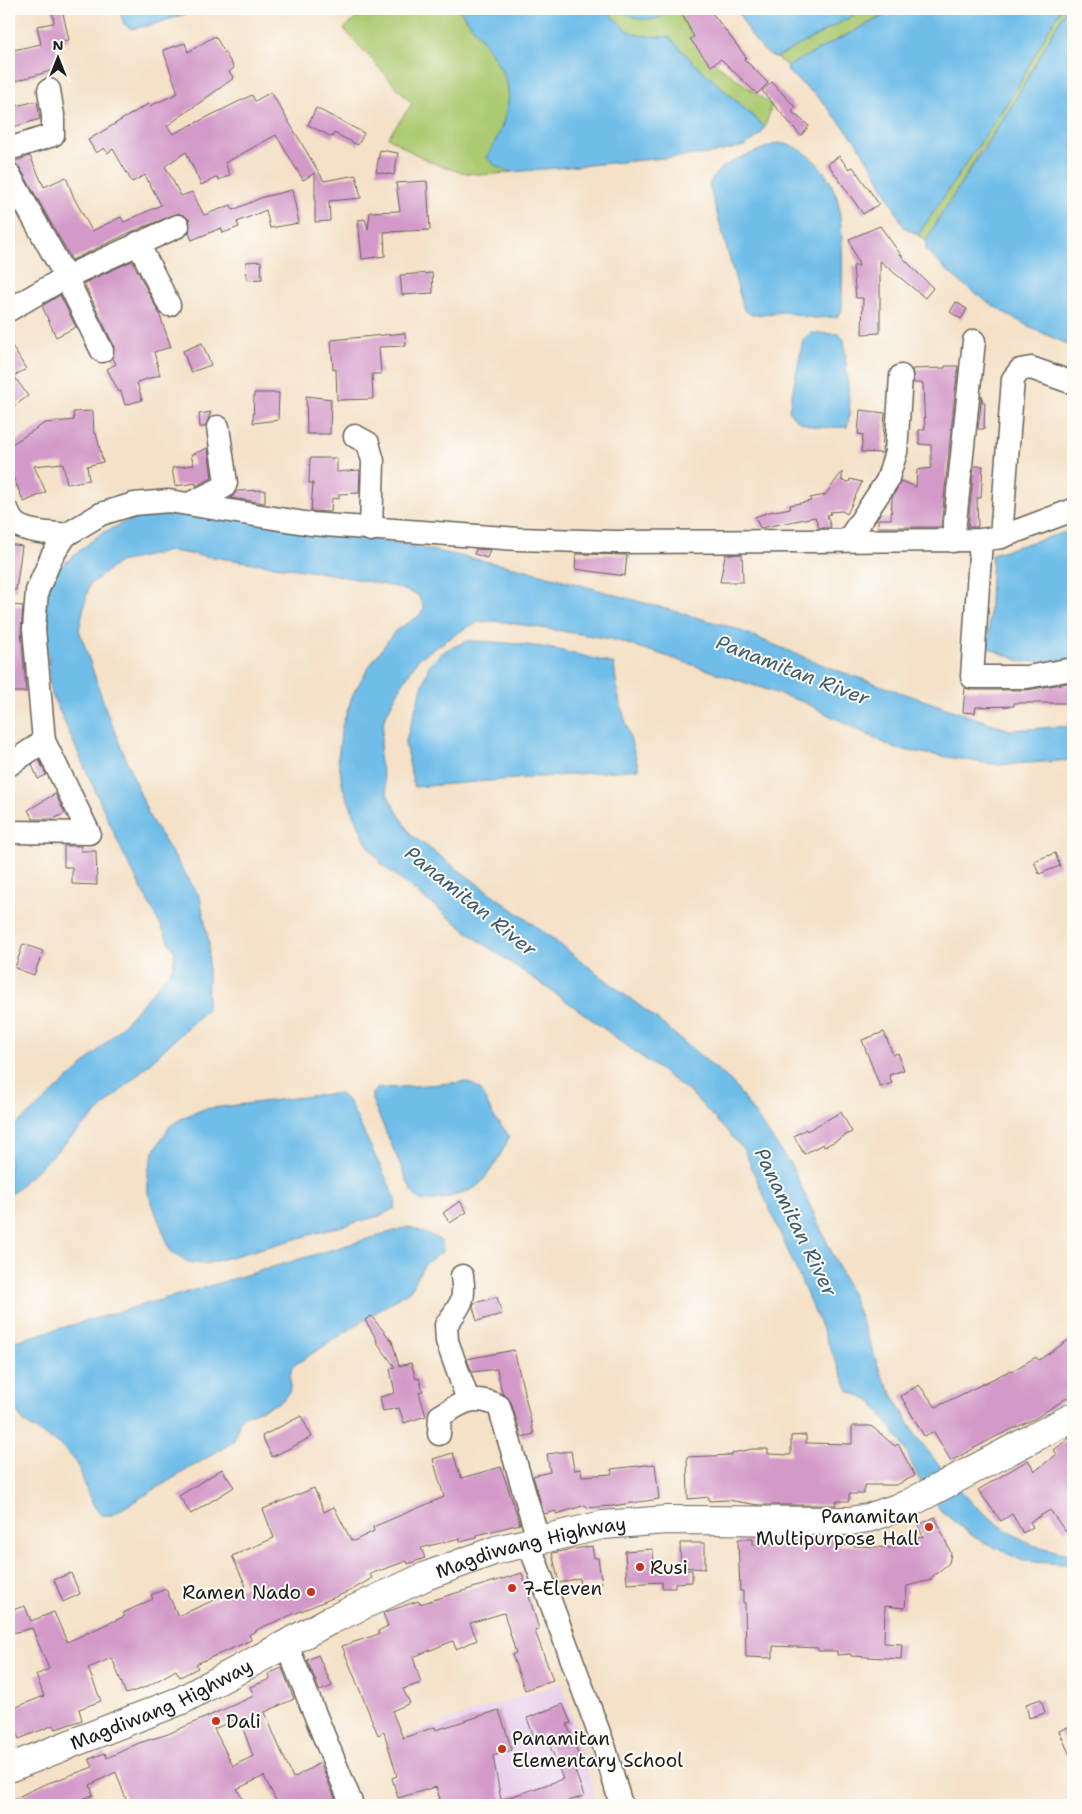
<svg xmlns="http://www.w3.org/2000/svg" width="1082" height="1814" font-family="'Shantell Sans',sans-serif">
	<rect width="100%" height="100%" fill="#fdfcf7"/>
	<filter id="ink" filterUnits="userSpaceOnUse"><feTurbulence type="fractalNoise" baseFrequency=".02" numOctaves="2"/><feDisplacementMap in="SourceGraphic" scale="10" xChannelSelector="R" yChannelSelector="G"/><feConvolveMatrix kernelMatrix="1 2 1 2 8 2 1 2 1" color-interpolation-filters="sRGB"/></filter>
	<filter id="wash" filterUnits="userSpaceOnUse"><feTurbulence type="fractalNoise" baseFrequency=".0096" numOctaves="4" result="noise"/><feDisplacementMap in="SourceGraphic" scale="20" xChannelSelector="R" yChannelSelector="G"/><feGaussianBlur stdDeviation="1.12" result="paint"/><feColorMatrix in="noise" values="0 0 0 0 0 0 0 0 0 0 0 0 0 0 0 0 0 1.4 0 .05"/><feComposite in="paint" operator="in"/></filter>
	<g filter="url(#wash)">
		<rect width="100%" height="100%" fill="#f4e1c7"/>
		<polygon fill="#e9d1ed" points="562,1683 597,1803 589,1805 441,1805 416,1731"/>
		<g fill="#acca71" stroke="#647346">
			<path d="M367 9H459C473 27 501 63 507 84 513 104 498 141 486 157L497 167 512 172C463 181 428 164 388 137L412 104 344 29Z"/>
			<path d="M606 9H620L660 18 666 9H678L695 42 719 66 772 105 765 127 696 65 669 37C632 36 631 37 606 9Z"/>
			<polygon points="865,9 896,9 788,66 776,58"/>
			<polygon points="1061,9 1066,9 1011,107 981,150 926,241 918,235 1017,88 1047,32"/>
		</g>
		<g fill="#6fbde9" stroke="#466c82">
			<polygon points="119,9 201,9 151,25 131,29 124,24"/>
			<path d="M459 9H606C631 37 632 36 669 37L696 65 765 127 759 136 745 146 709 154 512 172 497 167 486 157C498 141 513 104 507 84 501 63 473 27 459 9Z"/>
			<path d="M620 9H666L660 18C644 21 633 20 620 9Z"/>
			<path d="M737 9H865L776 58C757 50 746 27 737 9Z"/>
			<polygon points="896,9 1061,9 1047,32 1017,88 918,235 904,227 876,173 854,139 820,99 787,71 788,66"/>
			<path d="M1066 9H1073V346C1020 326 965 292 926 250V241L939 218 1011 107Z"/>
			<path d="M777 143C807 144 834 177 839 207 844 240 842 276 842 310L837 317 813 318 783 312 752 315 744 310 709 185C719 159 753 155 777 143Z"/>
			<path d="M810 333 839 334 844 340 850 413 847 427C828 428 798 430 789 410L803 340Z"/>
			<path d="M191 510 397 543 523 569 731 627 833 669 1010 730 1073 726V760L999 765 896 749 803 702 657 653 611 639 497 621 479 622 464 629 418 659 399 690 384 719 379 758 388 796 411 835 545 933 654 1017 732 1082 792 1167 852 1296 881 1374 916 1436 951 1480 976 1507 1002 1527 1032 1545 1073 1555V1565L1023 1561 974 1537 941 1511 919 1479 902 1443 872 1402 849 1391 744 1150 691 1093 576 1008 474 937 382 865 366 842 343 788 338 758 342 726 354 692 371 664 395 631 419 616 424 608 418 595 395 587 331 574 170 551 119 562 89 585 79 629 106 710 150 818 200 897 209 944 207 1009 9 1196V1131C69 1081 125 1028 173 967L175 953 123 853 50 690 44 596 54 572 100 534 134 518Z"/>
			<polygon points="1073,530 1073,659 1023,662 988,648 992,554"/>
			<path d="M468 641C524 642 561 649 614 664L618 695 639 769 414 787 405 743 429 665 446 650Z"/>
			<path d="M465 1082C485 1086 485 1102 494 1117 498 1123 504 1128 509 1136 505 1149 487 1179 476 1187 468 1193 428 1204 420 1200 417 1198 414 1194 412 1192L372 1100V1093L376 1089Z"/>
			<path d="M327 1094H340L349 1102 396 1199 395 1208 379 1216 205 1264C192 1264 182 1261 171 1252L148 1193V1172L153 1153 170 1126 184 1117 204 1109Z"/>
			<path d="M408 1227C415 1228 420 1231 427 1234 436 1238 446 1239 442 1252 435 1257 426 1262 421 1270 416 1278 416 1284 409 1291L293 1366C287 1376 294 1387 287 1396 275 1409 253 1409 240 1419L233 1442 112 1515H101C86 1500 85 1477 74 1460 62 1442 45 1437 28 1425 6 1409 9 1370 9 1346L12 1342 185 1293Z"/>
		</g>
		<g id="blocks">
			<g fill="#d39ac9" fill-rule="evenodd">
				<polygon points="52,9 62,9 69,40 55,43 61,68 12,82 9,51 41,44 37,26 54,23"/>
				<polygon points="679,9 709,9 746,57 744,59 768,83 757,94 721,59 711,66 690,39 694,37"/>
				<polygon points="215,36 234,68 229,72 234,78 167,126 173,134 252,95 255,101 271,92 324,181 356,175 361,198 329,201 330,221 315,222 315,173 303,180 276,135 225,163 230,175 219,180 218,177 201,185 186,152 165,166 181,196 192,192 204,215 231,205 233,210 263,197 292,190 299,223 270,228 266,210 237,222 239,227 223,233 221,228 192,240 189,233 190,220 179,213 133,231 72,260 20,168 14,162 30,156 44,187 66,177 74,198 92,231 121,217 124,222 161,205 145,175 132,182 113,149 108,153 104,148 96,153 88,140 148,104 150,106 178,93 163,50 185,43 188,52"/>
				<polygon points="772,82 796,108 792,112 809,126 801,136 762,91"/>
				<polygon points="37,101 40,119 14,127 12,107"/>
				<polygon points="316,108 364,133 358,145 334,133 332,137 308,125"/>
				<polygon points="380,150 398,153 394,175 376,172"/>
				<polygon points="839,156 849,169 853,167 879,204 863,214 828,164"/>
				<polygon points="427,181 430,230 384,232 385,256 362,259 358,220 365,219 368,229 370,212 400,211 396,183"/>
				<polygon points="880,226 904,259 933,288 925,298 880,261 880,333 862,334 863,298 856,298 853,266 859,266 849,239"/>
				<polygon points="132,261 159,313 171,347 154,352 160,375 137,382 142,400 125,405 121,391 119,392 107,369 116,364 113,358 114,346 84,283"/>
				<polygon points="261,261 262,279 247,280 246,262"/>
				<polygon points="432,273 433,293 402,295 400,275"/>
				<polygon points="60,295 76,327 56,337 42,306"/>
				<polygon points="956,302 967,309 961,319 950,312"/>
				<polygon points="405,333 406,346 379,347 381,374 372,374 373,399 337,400 336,369 333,370 331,340"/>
				<polygon points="9,341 26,369 14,376 28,396 9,410"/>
				<polygon points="202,343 211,365 191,372 183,351"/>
				<polygon points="945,366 958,366 941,527 878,527 878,519 891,519 892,498 901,481 916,487 917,470 931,468 931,445 919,444 919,430 925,430 923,383 914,383 912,369 945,368"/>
				<polygon points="254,393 279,393 278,420 253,423"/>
				<polygon points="982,395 982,402 985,402 984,429 978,429"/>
				<polygon points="306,396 331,399 330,434 307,434"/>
				<polygon points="860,410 885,413 882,453 861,452 863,435 858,434"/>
				<polygon points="93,411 94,434 96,433 103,462 87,466 89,480 67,484 63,463 34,466 46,492 24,502 9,468 9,446 45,423 74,420 73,412"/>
				<polygon points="211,412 205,427 200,427 199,414"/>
				<polygon points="208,448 212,478 196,486 196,483 175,486 172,468 194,465 191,455"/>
				<polygon points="310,458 337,458 337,472 360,470 359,493 339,494 339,499 332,498 331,512 311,511 313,483 309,483"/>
				<polygon points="974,466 983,466 981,498 977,498 978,527 968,527"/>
				<polygon points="842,472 842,481 849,482 850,479 862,482 847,514 842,511 830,512 831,514 827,515 831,528 819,528 815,517 760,528 755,517 769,512 791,508 790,505 811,501 810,498 825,495"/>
				<polygon points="265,490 265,503 231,498 237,491"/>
				<polygon points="9,544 22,546 16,590 9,590"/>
				<polygon points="476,549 490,550 487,558 474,554"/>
				<polygon points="576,554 627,555 625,576 575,569"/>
				<polygon points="742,554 743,582 720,582 725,555"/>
				<polygon points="9,605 23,606 21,630 26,692 9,692"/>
				<polygon points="1073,682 1073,703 1014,703 1014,706 976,707 975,713 963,712 965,688 972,690 1027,690"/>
				<polygon points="39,760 46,775 38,779 32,765"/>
				<polygon points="55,794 65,813 54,819 33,819 28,810"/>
				<polygon points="64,846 81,846 81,851 96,851 97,885 72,884 72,867 64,867"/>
				<polygon points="1055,853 1060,866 1039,874 1034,861"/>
				<polygon points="23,944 43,951 34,975 15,968"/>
				<polygon points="884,1032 893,1055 898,1053 904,1070 889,1075 892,1083 880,1087 862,1040"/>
				<polygon points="841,1112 852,1132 824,1147 823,1144 804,1154 794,1136 806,1129 807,1131"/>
				<polygon points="460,1201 467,1212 450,1223 443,1213"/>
				<polygon points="497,1297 502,1314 477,1321 473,1307 474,1303"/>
				<polygon points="371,1316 392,1341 399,1366 411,1363 416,1379 419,1378 423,1391 419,1392 426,1416 404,1423 399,1408 383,1411 380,1397 395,1393 390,1369 395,1367 376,1341 377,1340 365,1320"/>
				<polygon points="1073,1337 1073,1394 1036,1418 993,1438 951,1461 934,1432 924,1436 901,1396 919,1385 936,1407 1011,1370 1012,1371 1036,1357 1039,1360"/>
				<polygon points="514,1350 534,1434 522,1437 511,1402 502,1393 497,1369 472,1372 467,1359"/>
				<polygon points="301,1416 312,1437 272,1457 262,1436"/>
				<polygon points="852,1426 871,1426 895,1446 898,1444 915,1476 896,1485 864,1485 864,1494 849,1494 849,1501 836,1501 836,1505 758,1505 728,1500 709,1501 709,1497 688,1499 687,1457 732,1455 732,1453 752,1449 768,1449 768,1454 791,1455 791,1436 806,1435 806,1443 852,1444"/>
				<polygon points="1073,1435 1073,1525 1065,1531 1050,1510 1030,1522 1033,1527 1023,1533 1012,1514 1001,1521 978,1490 1028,1460 1035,1471 1057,1454 1054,1450"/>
				<polygon points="571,1451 574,1470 581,1469 582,1476 612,1474 611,1469 655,1464 659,1499 612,1506 586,1508 586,1505 556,1514 556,1511 544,1514 533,1476 550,1472 547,1454"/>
				<polygon points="453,1453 461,1478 501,1467 520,1524 477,1535 477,1538 460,1542 460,1538 421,1548 425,1558 408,1564 407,1561 370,1574 372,1578 352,1590 260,1628 249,1635 251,1640 196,1664 198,1668 180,1677 176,1670 146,1687 126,1694 112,1658 88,1668 101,1701 79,1709 82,1720 56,1729 54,1725 19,1739 9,1710 44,1696 36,1675 49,1669 32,1628 9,1634 9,1611 25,1606 31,1621 54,1612 67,1642 125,1616 123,1613 153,1599 151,1595 166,1589 178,1616 246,1586 232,1556 274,1538 263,1509 314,1488 324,1512 334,1507 351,1540 354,1541 374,1531 373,1527 444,1497 433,1459"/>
				<polygon points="222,1469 234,1487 191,1514 179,1496"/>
				<polygon points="935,1517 951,1553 949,1563 931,1578 931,1580 907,1586 905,1608 885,1606 884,1643 902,1644 901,1659 851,1656 851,1654 837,1655 837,1651 818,1651 818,1648 773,1646 773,1658 746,1657 745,1603 743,1603 743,1591 740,1591 738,1539 753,1539 753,1545 776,1545 777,1539 796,1540 795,1543 822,1545 822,1538 835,1538 835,1545 895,1548 894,1541 923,1537 918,1525"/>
				<polygon points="680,1543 705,1543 705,1569 681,1567"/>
				<polygon points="592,1546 594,1558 598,1558 602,1583 580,1586 579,1578 559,1583 552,1553"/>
				<polygon points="653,1549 654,1570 692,1570 692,1582 675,1583 675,1588 662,1588 662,1582 627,1584 625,1551"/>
				<polygon points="71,1573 80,1594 63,1602 54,1580"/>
				<polygon points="522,1573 539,1629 535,1631 553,1680 525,1690 512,1655 516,1653 504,1613 470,1623 477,1640 456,1649 453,1641 413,1657 421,1683 403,1689 410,1703 392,1711 403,1738 435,1727 436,1730 499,1710 512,1750 493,1756 501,1800 563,1779 545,1733 534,1737 527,1718 563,1704 571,1723 567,1724 581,1762 573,1765 584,1796 557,1805 442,1805 436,1787 398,1798 392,1778 397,1776 384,1732 378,1735 342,1646 379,1634 378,1631 388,1626 383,1613 389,1611 418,1601 420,1604"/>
				<polygon points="318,1655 332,1686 320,1691 307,1660"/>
				<path d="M282 1668 294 1699 265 1712 275 1737 293 1778 320 1763 338 1805H278L264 1776 237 1789 246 1805H128L116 1772 90 1785 93 1795 67 1805H9V1801L43 1785 93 1767 89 1759 105 1753 107 1758 139 1743 168 1734 254 1696 250 1687 270 1679 268 1674ZM239 1718 253 1756 233 1766 214 1729Z"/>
				<polygon points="1041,1699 1045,1713 1029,1718 1026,1704"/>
				<polygon points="1073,1725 1073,1762 1059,1731"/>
			</g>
		</g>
	</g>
	<g filter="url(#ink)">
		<use href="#blocks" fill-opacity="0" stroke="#686158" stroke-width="1"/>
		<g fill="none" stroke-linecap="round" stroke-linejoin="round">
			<g stroke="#686158" stroke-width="25">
				<g id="minor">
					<polyline points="9,149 53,135 53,115 49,90"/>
					<polyline points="9,174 66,277 178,226"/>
					<polyline points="138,243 169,305"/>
					<polyline points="9,310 66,277 102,351"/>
					<polyline points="355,436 368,443 373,461 371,530"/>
					<polyline points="191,503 224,487 226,483 218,427"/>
					<path d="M9 513C13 534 49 532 66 535"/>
					<polyline points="1001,537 1013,379 1020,370 1031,368 1073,383"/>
					<polyline points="848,540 887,481 896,452 901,376"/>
					<polyline points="981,540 972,677 1027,677 1073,669"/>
					<polyline points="953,541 974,341"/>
					<polyline points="9,765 44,741"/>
					<polyline points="9,832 89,833 44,741 34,629 37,591 52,556 66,535 101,514 134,504 169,501 311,524 518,539 615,542 981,540 1001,537 1073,510"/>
					<path d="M462 1276C466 1302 460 1305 446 1325L447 1341 468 1400"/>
					<path d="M439 1434 440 1416C462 1403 473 1393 499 1406L538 1539"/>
					<polyline points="528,1541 605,1749 621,1805"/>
					<polyline points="286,1643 352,1805"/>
				</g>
			</g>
			<g stroke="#686158" stroke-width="30">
				<g id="major">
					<path id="s1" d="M9 1768 182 1700 329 1621 426 1576 496 1550 603 1525 667 1520 850 1521 868 1518 906 1505 1073 1417"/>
				</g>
			</g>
			<use href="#minor" stroke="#fff" stroke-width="22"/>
			<use href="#major" stroke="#fff" stroke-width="28"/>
		</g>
	</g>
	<g fill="#c8321e" stroke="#fdfcf7" stroke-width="2">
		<circle cx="929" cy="1527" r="5"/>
		<circle cx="640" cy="1567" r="5"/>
		<circle cx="512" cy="1588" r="5"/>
		<circle cx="311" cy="1592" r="5"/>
		<circle cx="216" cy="1721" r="5"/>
		<circle cx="502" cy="1749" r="5"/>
	</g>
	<g text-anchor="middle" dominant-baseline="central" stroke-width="4" stroke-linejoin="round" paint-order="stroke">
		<g font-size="19" fill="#1c1c1c" stroke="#fdfcf7" text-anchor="start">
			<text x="919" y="1516" text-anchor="end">Panamitan<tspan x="919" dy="22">Multipurpose Hall</tspan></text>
			<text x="650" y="1567">Rusi</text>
			<text x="522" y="1588">7-Eleven</text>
			<text x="301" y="1592" text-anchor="end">Ramen Nado</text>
			<text x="226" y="1721">Dali</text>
			<text x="512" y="1738">Panamitan<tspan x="512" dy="22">Elementary School</tspan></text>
		</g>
		<g font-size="19" fill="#1c1c1c" stroke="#fdfcf7">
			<text stroke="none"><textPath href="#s1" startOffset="569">Magdiwang Highway</textPath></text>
			<text stroke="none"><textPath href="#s1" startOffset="165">Magdiwang Highway</textPath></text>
		</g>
		<g font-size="20" font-style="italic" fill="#3d5c6e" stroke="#fdfcf7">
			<text transform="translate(793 670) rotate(21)">Panamitan River</text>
			<text transform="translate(471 901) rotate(39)">Panamitan River</text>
			<text transform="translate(796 1222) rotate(64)">Panamitan River</text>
		</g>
	</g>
	<rect width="1082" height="1814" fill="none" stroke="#fdfcf7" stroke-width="30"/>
	<g transform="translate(58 58)" stroke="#fdfcf7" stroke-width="4" paint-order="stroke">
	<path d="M0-4L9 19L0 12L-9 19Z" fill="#1c1c1c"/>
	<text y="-8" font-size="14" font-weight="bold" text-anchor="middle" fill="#1c1c1c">N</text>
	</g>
</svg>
